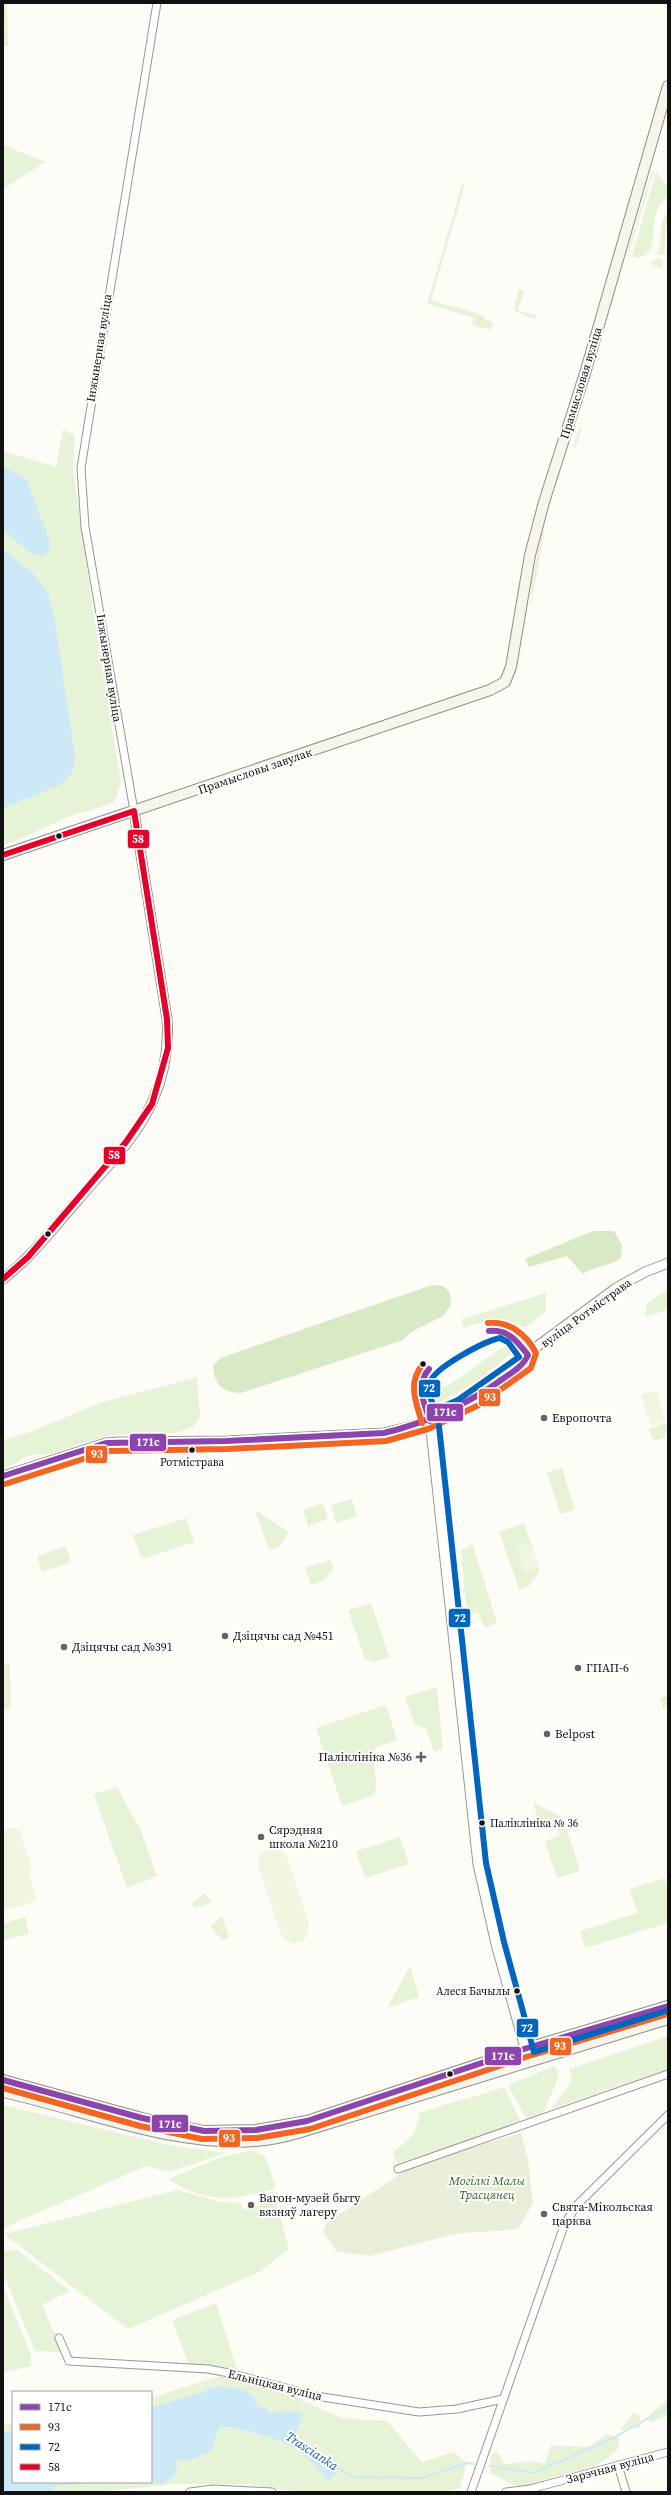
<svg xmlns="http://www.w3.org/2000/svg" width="671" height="2495" font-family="'Source Serif 4',serif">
	<rect width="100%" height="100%" fill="#fdfcf7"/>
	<g fill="#e7f3d7">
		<polygon points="3,3 7,3 8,46 3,47"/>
		<polygon points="3,145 45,162 3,189"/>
		<polygon points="652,171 654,171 629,252 628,248"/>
		<path d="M656 172 668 187V197C642 215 665 249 639 258L632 256Z"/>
		<polygon points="462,184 465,184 431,300 485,316 484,319 493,322 491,330 472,325 474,318 427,304"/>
		<path d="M668 213 664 255 656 254C665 241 657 221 668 213Z"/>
		<polygon points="658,258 663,261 662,269 650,263"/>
		<polygon points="519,289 524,291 518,310 536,315 535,320 515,311 514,306"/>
		<polygon points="579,428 582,428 575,449 573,446"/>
		<path d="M63 429 75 436 73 468 95 624 121 782 115 801C100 809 84 811 68 817 46 826 26 838 3 845V451L56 467Z"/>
		<polygon points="545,529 531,603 531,584 542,532"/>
		<polygon points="668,1289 668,1310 645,1317 646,1304"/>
		<path d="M546 1293V1312L525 1328C501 1315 489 1320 464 1328L462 1319Z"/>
		<polygon points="510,1345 514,1351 512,1353 476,1382 437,1404 431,1401 436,1391 453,1382 503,1347"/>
		<path d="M197 1377 200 1417 193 1427 175 1433 111 1435 46 1455C22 1451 22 1463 3 1469V1440L30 1432 100 1403Z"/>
		<polygon points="666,1423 668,1432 665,1433 666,1437 653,1441 649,1429"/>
		<polygon points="562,1468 575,1510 560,1514 547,1472"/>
		<polygon points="352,1499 357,1516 336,1523 331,1505"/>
		<polygon points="323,1503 328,1519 308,1526 303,1510"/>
		<polygon points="255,1510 289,1532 280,1546 269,1550"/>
		<polygon points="186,1518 194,1542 142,1559 133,1535"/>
		<polygon points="524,1523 540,1571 529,1586 519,1589 499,1532"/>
		<polygon points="472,1543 497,1623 487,1627 483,1625 478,1612 467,1616 461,1551"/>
		<polygon points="66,1546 71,1562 42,1572 37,1556"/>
		<polygon points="330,1560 334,1568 324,1580 311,1585 305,1568"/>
		<polygon points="371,1603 389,1657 373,1662 365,1659 348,1610"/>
		<polygon points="10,1663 11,1708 3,1710 3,1665"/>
		<polygon points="437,1687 443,1749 434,1752 426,1729 414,1723 405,1697"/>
		<polygon points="668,1696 668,1706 663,1708 660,1698"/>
		<path d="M386 1705 397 1740 376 1747C369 1761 380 1779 374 1795L342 1806 316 1728Z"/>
		<polygon points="117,1787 141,1831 157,1876 127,1888 94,1794"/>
		<polygon points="533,1802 563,1818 580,1871 557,1878 545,1841 560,1836 554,1819 539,1823"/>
		<polygon points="400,1837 409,1864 365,1878 356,1851"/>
		<polygon points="665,1878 668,1888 668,1923 585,1948 580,1931 637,1913 630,1889"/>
		<polygon points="204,1893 212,1902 195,1908 191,1904"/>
		<polygon points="222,1916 229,1938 222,1941 211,1926"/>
		<polygon points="25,1917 29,1933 3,1941 3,1924"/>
		<polygon points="410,1966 419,1997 387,2008"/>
		<polygon points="668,2036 668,2069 551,2109 572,2080 569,2069"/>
		<polygon points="555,2066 559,2075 543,2114 527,2120 508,2085"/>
		<path d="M504 2087 521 2122 397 2164 393 2152C409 2140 417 2134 419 2113 447 2103 476 2097 504 2087Z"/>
		<polygon points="3,2105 164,2144 226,2153 169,2172 146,2166 3,2228"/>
		<path d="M253 2150 266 2157 276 2188C233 2201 207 2204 168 2179L222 2157Z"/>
		<polygon points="177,2190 221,2202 241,2203 244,2210 260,2205 257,2198 277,2193 279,2199 276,2202 289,2249 259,2272 128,2329 4,2234"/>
		<polygon points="17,2250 70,2291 42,2305 63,2352 35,2351 3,2273 3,2251"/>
		<polygon points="3,2286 31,2355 31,2366 3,2373"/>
		<polygon points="216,2303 237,2370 188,2363 172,2320"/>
		<polygon points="219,2376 263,2383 342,2418 387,2421 422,2462 454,2452 467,2463 460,2488 445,2492 297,2492 248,2484 177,2484 97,2492 3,2492 3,2425 13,2423 13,2482 151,2482 151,2398"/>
		<polygon points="668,2399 668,2415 651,2423 646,2418"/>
		<polygon points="633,2413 640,2416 640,2428 620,2430"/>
		<path d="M608 2434 618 2438 619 2448C595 2471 577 2471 547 2479 536 2483 527 2488 514 2485 507 2483 498 2476 490 2473V2457L496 2451 505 2464 532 2461 545 2464 551 2445 588 2447Z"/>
	</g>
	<g fill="#d8eac5">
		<path d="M593 1231H614L622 1245 621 1258C608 1267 597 1265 583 1274L567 1256 529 1267 525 1259Z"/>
		<path d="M432 1285 443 1286 450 1292 451 1305 443 1316 413 1331 403 1340 241 1393C222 1392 214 1384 213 1366L220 1358Z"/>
	</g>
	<polygon fill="#e9eedb" points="521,2133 528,2160 533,2203 518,2229 454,2234 370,2256 337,2252 323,2232 326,2224 334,2218 415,2164"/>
	<g fill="#f0f6e1">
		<polygon points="656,1390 666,1421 651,1426 641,1395"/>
		<polygon points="530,1543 538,1568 525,1573 516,1548"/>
		<polygon points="309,1823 313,1836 291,1843 287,1830"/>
		<polygon points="14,1827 20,1832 32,1868 29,1874 37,1901 3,1911 3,1830"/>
		<path d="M268 1848H278L286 1854 309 1924 306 1938C298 1946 288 1945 281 1935L258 1865 260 1855Z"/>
	</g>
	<g fill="#cde8f7">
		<polygon points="3,467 19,474 27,481 50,542 49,551 43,556 32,554 3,530"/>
		<path d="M3 550 33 573 48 593 55 621 75 756C75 770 70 778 58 786L3 808Z"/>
		<path d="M220 2386C238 2389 252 2387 258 2407L266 2408 270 2413 298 2411 303 2415 295 2434 325 2467 339 2471 329 2481 301 2450 272 2438 220 2424 211 2451 193 2459 177 2460 176 2474 162 2485 151 2481V2408Z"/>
		<polygon points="13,2431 13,2482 94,2482 54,2486 51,2492 3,2492 3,2433"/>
	</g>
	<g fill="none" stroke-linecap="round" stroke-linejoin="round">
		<g stroke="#cde8f7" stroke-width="2">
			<polyline points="218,2425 227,2426"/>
			<polyline points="305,2446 352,2477 422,2478 467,2463 474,2464"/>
			<polyline points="489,2466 534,2473 615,2437 668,2407"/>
		</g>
		<g stroke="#979795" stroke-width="9">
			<g id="minor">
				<polyline points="134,811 85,527 81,468 157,3"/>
				<polyline points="398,2169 668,2074"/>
				<polyline points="59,2338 69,2361 208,2369 229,2373 316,2396 419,2412 457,2409 503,2399"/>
				<polyline points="618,2465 626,2492"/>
				<polyline points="190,2492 213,2489 272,2492"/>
				<polyline points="471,2492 565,2223 578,2204 668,2115"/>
				<polyline points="506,2492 530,2489 668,2452"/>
			</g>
		</g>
		<g stroke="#979795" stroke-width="11">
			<g id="tertiary">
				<path d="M3 1279C32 1257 54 1227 78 1200 104 1169 138 1137 154 1098 165 1072 169 1047 167 1019L134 811"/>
				<polyline points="523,1357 616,1288 645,1272 668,1263"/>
				<polyline points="471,1395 508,1368"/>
				<polyline points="430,1421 478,1864 496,1944 529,2062"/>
				<path d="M3 1476 106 1443 119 1442 227 1441 384 1433C431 1423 468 1408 506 1377 514 1370 523 1365 528 1355"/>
			</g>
		</g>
		<g stroke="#8e8d8b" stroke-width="12">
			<g id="secondary">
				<polyline points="3,855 490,690 505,682 511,667 530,555 544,502 586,370 668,86"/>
				<polyline points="3,2080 142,2118 204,2131 256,2130 307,2121 524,2049 668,2006"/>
				<path d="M3 2092C86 2110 170 2147 256 2141 271 2140 284 2137 298 2133L668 2019"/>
			</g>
		</g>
		<use href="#minor" stroke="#fffffe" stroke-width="7"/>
		<use href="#tertiary" stroke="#fffffe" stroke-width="9"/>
		<use href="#secondary" stroke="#f6f4eb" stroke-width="10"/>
		<g stroke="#fff" stroke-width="9">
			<g id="bus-1">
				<path d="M429 1369C415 1385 424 1403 430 1421"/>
				<path d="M3 1476 106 1443 227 1441 384 1433C429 1422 467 1405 504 1378 513 1372 524 1365 528 1355 517 1341 508 1329 489 1331"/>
				<polyline points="3,2080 142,2118 204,2131 256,2130 307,2121 524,2049 668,2006"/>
			</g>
		</g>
		<g stroke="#fff" stroke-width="9">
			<g id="bus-2">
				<path d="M422 1423C416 1402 407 1383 423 1364"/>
				<path d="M5 1484 108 1451 227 1449 386 1441 428 1429 479 1405 531 1368 536 1353C526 1334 509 1321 488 1323"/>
				<polyline points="3,2088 140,2126 202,2139 257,2138 310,2129 526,2057 668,2014"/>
			</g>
		</g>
		<g stroke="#fff" stroke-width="9">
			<g id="bus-3">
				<path d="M500 1338 508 1342 519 1357 458 1400 435 1410C432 1402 427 1392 430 1383 433 1368 485 1341 500 1338Z"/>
				<polyline points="439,1426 486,1863 504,1942 534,2052 666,2011"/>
			</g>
		</g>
		<g stroke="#fff" stroke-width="9">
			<polyline id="bus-4" points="3,855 134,811 167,1019 168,1048 152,1104 126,1142 28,1257 3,1279"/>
		</g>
		<use href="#bus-1" stroke="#8e44ad" stroke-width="6"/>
		<use href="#bus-2" stroke="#f26522" stroke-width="6"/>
		<use href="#bus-3" stroke="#0065bd" stroke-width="6"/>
		<use href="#bus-4" stroke="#e4002b" stroke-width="6"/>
	</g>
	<g fill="#111" stroke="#fff" stroke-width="1.5">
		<circle cx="59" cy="836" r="3.5"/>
		<circle cx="48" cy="1234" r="3.5"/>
		<circle cx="423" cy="1364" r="3.5"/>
		<circle cx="192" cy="1450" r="3.5"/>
		<circle cx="482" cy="1823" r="3.5"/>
		<circle cx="517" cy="1991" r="3.5"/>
		<circle cx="450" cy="2074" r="3.5"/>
	</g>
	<g fill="#646362" stroke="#fff" stroke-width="1.5">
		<circle cx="544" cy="1418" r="4"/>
		<circle cx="225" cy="1636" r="4"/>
		<circle cx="64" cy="1647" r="4"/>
		<circle cx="578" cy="1668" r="4"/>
		<circle cx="547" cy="1734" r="4"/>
		<path d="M419 1751h4v4h4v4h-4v4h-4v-4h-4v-4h4z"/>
		<circle cx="261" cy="1837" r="4"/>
		<circle cx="251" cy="2205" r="4"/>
		<circle cx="544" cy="2214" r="4"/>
	</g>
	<g text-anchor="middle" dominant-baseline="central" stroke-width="4" stroke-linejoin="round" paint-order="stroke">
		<g font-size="11" fill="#111" stroke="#fff">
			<text x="192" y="1462">Ротмістрава</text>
			<text x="490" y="1823" text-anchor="start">Паліклініка № 36</text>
			<text x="510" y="1991" text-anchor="end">Алеся Бачылы</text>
		</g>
		<g font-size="12" fill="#111" stroke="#fff">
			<text transform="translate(99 348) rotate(-81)">Інжынерная вуліца</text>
			<text transform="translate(581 383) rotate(-73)">Прамысловая вуліца</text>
			<text transform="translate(109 668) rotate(81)">Інжынерная вуліца</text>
			<text transform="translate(255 771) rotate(-19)">Прамысловы завулак</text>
			<text transform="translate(586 1313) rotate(-36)">вуліца Ротмістрава</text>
			<text transform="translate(275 2385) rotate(14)">Ельніцкая вуліца</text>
			<text transform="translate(610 2468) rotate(-15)">Зарэчная вуліца</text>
		</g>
		<g font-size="12" fill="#111" stroke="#fff" text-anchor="start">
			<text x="552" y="1418">Европочта</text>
			<text x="233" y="1636">Дзіцячы сад №451</text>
			<text x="72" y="1647">Дзіцячы сад №391</text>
			<text x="586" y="1668">ГПАП-6</text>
			<text x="555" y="1734">Belpost</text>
			<text x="412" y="1757" text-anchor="end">Паліклініка №36</text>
			<text x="269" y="1830">Сярэдняя<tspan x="269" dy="14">школа №210</tspan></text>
			<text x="259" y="2198">Вагон-музей быту<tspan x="259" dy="14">вязняў лагеру</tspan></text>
			<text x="552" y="2207">Свята-Мікольская<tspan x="552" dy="14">царква</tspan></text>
		</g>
		<g font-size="12" font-style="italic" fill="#2f6b1f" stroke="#fff">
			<text x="487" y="2181">Могілкі Малы<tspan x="487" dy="14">Трасцянец</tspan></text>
		</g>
		<g font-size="13" font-style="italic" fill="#1768a6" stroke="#fff">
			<text transform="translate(312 2451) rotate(33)">Trascianka</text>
		</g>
	</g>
	<g stroke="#fff" stroke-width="1.5">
		<rect x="127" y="829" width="23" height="20" rx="4" fill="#e4002b"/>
		<rect x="103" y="1146" width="23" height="19" rx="4" fill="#e4002b"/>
		<rect x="418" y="1379" width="23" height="19" rx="4" fill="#0065bd"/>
		<rect x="478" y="1388" width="23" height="19" rx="4" fill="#f26522"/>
		<rect x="426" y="1403" width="38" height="19" rx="4" fill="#8e44ad"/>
		<rect x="129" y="1433" width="38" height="19" rx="4" fill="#8e44ad"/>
		<rect x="85" y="1445" width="23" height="19" rx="4" fill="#f26522"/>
		<rect x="448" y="1608" width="23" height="20" rx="4" fill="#0065bd"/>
		<rect x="516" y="2018" width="23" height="20" rx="4" fill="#0065bd"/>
		<rect x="549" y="2037" width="23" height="19" rx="4" fill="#f26522"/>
		<rect x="484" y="2046" width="38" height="20" rx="4" fill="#8e44ad"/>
		<rect x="151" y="2114" width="38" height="19" rx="4" fill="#8e44ad"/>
		<rect x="218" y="2129" width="23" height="19" rx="4" fill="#f26522"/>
	</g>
	<g font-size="11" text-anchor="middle" font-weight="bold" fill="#fff">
		<text x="138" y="843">58</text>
		<text x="114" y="1159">58</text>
		<text x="429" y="1392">72</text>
		<text x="490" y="1401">93</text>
		<text x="445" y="1416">171с</text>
		<text x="148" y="1446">171с</text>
		<text x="97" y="1458">93</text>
		<text x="460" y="1622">72</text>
		<text x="527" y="2032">72</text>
		<text x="560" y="2050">93</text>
		<text x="503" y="2060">171с</text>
		<text x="170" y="2128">171с</text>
		<text x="229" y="2142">93</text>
	</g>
	<rect width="671" height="2495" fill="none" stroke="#111111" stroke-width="8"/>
	<rect x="12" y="2391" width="140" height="92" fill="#ffffff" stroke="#a0a0a0"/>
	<rect x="20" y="2404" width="20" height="6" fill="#8e44ad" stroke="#a0a0a0"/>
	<text x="48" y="2411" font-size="12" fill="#111111">171с</text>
	<rect x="20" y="2424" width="20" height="6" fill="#f26522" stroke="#a0a0a0"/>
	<text x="48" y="2431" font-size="12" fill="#111111">93</text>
	<rect x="20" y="2444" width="20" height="6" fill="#0065bd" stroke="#a0a0a0"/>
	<text x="48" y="2451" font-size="12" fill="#111111">72</text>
	<rect x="20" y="2464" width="20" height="6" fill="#e4002b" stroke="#a0a0a0"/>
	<text x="48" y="2471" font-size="12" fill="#111111">58</text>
</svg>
